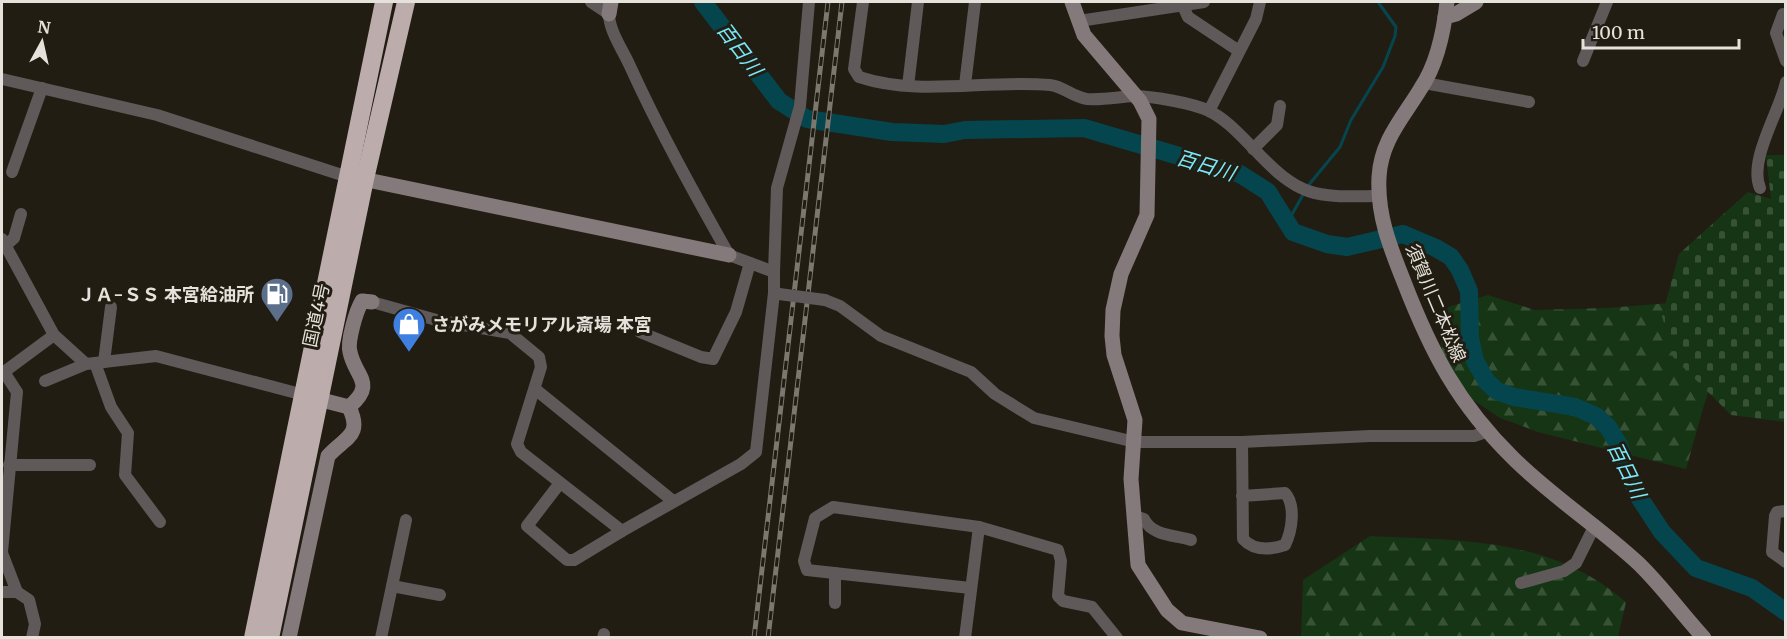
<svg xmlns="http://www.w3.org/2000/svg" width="1787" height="639" font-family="Merriweather,'Noto Sans JP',serif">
	<defs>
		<pattern id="forest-firs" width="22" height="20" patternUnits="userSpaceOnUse" patternTransform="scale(1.5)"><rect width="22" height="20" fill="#163515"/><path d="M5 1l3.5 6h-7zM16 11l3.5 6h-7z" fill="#385236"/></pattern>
		<pattern id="cemetery-stones" width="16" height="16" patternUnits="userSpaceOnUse" patternTransform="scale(1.5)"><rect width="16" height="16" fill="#163515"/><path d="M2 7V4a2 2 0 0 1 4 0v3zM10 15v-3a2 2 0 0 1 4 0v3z" fill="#385236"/></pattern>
	</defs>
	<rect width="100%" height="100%" fill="#221d13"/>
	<g fill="url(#forest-firs)">
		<polygon points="1488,295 1535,310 1607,308 1671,303 1722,353 1704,405 1686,469 1538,432 1500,418 1447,382 1441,344 1448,307"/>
		<path d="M1370 536C1464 541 1550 537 1626 602L1618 637 1301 638 1303 580Z"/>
	</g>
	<polygon fill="url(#cemetery-stones)" points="1766,155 1785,155 1785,422 1731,415 1673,357 1662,316 1679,254 1748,192 1771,199"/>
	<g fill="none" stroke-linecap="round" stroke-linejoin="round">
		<g stroke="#05464e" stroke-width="3">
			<polyline points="1307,187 1340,147 1351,120 1383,67 1395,36 1396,27 1378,2"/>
			<polyline points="1286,225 1304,193"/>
		</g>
		<polyline stroke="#05464e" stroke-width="18" points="703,2 779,101 807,119 892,132 944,134 965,130 1084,128 1240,174 1268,192 1293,232 1327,244 1347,247 1403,234 1436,248 1451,257 1460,270 1469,291 1470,338 1475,361 1487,382 1497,391 1514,397 1575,407 1596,416 1608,427 1619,445 1637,494 1662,532 1696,568 1752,588 1786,612"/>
		<g stroke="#5f5959" stroke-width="12">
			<path d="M591 2 609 14C609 30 622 49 629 64 659 130 694 193 729 255L774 272V293L779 294"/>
			<path d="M863 2 854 69 859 77C920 97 987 79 1050 85 1063 86 1072 97 1087 99 1103 100 1118 97 1133 96 1151 96 1193 103 1209 111 1226 119 1241 136 1254 149 1300 198 1313 197 1379 196"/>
			<polyline points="1183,6 1188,17 1239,51"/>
			<polyline points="1783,14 1776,33 1786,61"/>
			<polyline points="1079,21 1204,2"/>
			<polyline points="1583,61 1607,2"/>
			<polyline points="2,79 157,115 348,177"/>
			<polyline points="1424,83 1529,102"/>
			<polyline points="965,85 975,2"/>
			<polyline points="908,86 918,2"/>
			<polyline points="1209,111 1256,19 1260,2"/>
			<polyline points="1253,149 1277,125 1280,106"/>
			<polyline points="12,172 42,88"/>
			<path d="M1760 188C1748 160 1780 111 1786 82"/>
			<polyline points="2,239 54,335 86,364 156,356 304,395"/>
			<polyline points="5,246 14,238 21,214"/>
			<polyline points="774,272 777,188 800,106 809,2"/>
			<polyline points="825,300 840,306 881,336 971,372 995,394 1034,418 1135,442 1242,442 1370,436 1474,436 1489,431"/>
			<polyline points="372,302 440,321 510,333 539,357 541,367 517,444 521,452 622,531 741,464 756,452 774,293"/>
			<polyline points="640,332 701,357 713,359 736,312 750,263"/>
			<polyline points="104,362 111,307"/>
			<polyline points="95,363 111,407 128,433 125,475 160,522"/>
			<polyline points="45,381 86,364"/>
			<polyline points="535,389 673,501"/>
			<path d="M1242 442 1243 539C1254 551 1270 550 1285 545 1292 531 1296 505 1285 493L1242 496"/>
			<polyline points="9,465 90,465"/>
			<polyline points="560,483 527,526 567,560 574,560 622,531"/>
			<polyline points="1786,511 1777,512 1775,516 1772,552 1786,562"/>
			<path d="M1134 516 1144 519C1152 536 1175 535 1191 540"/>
			<polyline points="979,527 1058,550 1061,561 1058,596 1063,601 1092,607 1117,638"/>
			<polyline points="2,552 17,392 4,372 54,335"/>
			<polyline points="2,553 17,592 2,592"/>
			<polyline points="1521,583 1564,571 1576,563 1595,525"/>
			<polyline points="392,586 440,595"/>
			<polyline points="17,592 29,600 35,624 32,638"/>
			<polyline points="835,603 835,573"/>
			<polyline points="381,638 406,520"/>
			<polyline points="603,638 604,634"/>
			<polyline points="965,638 979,527 833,507 815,518 804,561 807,570 970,588"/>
		</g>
		<g stroke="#857a7b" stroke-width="15">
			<polyline points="1072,2 1084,35 1140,101 1149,119 1147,215 1121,274 1113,310 1112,336 1114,355 1135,420 1131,479 1138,565 1167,610 1182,623 1260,638"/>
			<path d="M1447 2C1444 30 1437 64 1421 88 1403 118 1381 140 1379 177 1377 215 1390 247 1404 282 1431 352 1458 404 1513 458 1551 496 1598 526 1638 563 1662 586 1681 613 1704 638"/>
			<polyline points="609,14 611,2"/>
			<polyline points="1445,17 1456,14 1476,2"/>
			<polyline points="353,177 729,255"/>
			<path d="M310 397 349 407C377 383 355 377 350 352 347 342 356 311 362 301L372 302"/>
			<path d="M289 638 328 456C345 437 363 436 349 407"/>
		</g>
		<g stroke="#bcacac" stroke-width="18">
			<polyline points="253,638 384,2"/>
			<polyline points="270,638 365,179 406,2"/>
		</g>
		<g stroke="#7c786f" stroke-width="5">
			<g id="rail">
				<polyline points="754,638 828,2"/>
				<polyline points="768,638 842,2"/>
			</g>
		</g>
		<use href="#rail" stroke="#221d13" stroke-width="3" stroke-dasharray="9" stroke-linecap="butt"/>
		<polyline stroke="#5f5959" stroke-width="12" points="779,294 825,300"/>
	</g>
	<defs>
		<g id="fuel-pin" transform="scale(1.725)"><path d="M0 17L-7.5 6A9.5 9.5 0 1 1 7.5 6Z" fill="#5c6f8a" stroke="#221d13"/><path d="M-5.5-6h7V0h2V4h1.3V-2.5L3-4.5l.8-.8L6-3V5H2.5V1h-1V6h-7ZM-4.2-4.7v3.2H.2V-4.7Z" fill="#fff"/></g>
		<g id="shop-pin" transform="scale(1.725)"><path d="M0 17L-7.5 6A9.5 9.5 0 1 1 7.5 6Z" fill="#3f7fe0" stroke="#221d13"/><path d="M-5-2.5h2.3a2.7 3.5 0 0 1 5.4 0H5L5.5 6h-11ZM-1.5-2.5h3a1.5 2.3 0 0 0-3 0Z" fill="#fff"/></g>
	</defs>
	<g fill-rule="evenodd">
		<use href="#fuel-pin" x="277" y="294"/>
		<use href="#shop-pin" x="409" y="324"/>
	</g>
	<g text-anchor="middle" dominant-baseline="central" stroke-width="6" stroke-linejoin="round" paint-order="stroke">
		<g font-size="18" font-weight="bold" fill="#e5e2db" stroke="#221d13" text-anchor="end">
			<text x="254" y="294">ＪＡ-ＳＳ 本宮給油所</text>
			<text x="432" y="324" text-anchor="start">さがみメモリアル斎場 本宮</text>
		</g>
		<g font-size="18" fill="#e5e2db" stroke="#221d13">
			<text transform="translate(1436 303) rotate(67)">須賀川二本松線</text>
			<text transform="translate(316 315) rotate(-78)">国道4号</text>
		</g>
		<g font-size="20" font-style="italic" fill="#7aeafa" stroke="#221d13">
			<text transform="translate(740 49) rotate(53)">百日川</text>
			<text transform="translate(1206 165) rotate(17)">百日川</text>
			<text transform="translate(1627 470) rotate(64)">百日川</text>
		</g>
	</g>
	<rect width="1787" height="639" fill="none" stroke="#e5e2db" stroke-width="6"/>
	<g transform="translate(42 42) rotate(8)" stroke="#221d13" stroke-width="4.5" paint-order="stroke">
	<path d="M0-4.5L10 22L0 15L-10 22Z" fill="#e5e2db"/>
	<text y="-9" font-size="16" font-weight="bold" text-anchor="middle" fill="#e5e2db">N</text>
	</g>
	<path d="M1583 39v9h156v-9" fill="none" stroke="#e5e2db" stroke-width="3"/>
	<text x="1592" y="39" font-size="18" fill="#e5e2db" stroke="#221d13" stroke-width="4.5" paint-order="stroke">100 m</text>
</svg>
